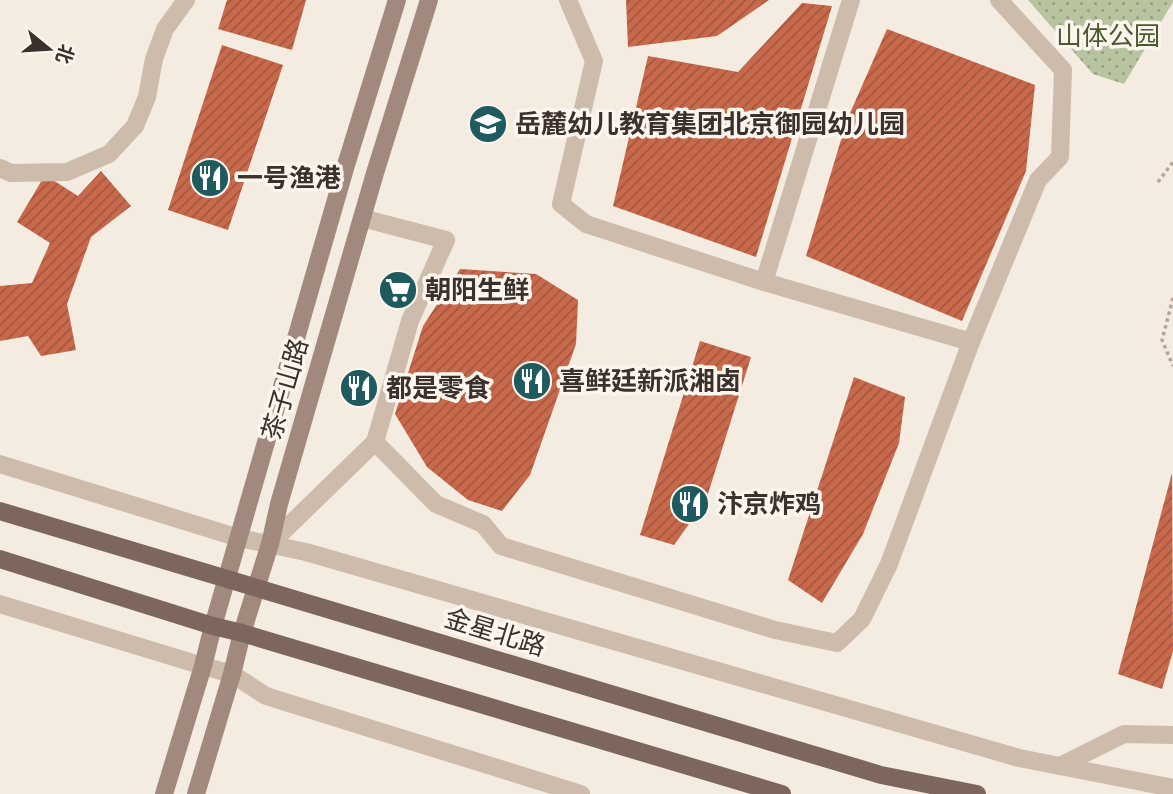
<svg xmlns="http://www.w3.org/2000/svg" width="1173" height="794" font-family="Cabin,'Noto Sans SC',sans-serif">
	<defs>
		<pattern id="park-dots" width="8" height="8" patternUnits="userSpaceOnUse" patternTransform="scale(1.75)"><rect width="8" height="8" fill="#b8c4a0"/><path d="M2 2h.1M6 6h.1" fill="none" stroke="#97a083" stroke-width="1.8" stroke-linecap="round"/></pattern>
		<pattern id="building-hatch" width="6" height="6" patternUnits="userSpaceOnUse" patternTransform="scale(1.75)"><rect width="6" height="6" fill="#c8694b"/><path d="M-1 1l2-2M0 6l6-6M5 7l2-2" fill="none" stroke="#a4573f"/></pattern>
	</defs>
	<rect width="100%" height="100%" fill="#f4ebe1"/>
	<polygon fill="url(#park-dots)" points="1028,0 1173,0 1173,2 1124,84 1093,74"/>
	<g fill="url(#building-hatch)">
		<polygon points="227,0 306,0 292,50 218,29"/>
		<polygon points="626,0 769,0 717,36 628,47"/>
		<polygon points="802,3 832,6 756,257 613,206 648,56 738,72"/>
		<polygon points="887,29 1035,85 1026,171 962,321 806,256 847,120"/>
		<polygon points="222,45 283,65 228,230 168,210"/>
		<polygon points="101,171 131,206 91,237 67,304 76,350 41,356 28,336 0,341 0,286 32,283 50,243 17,222 45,175 78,196"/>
		<polygon points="460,269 536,274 578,300 576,344 530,475 502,511 468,500 427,467 395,414 423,326"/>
		<polygon points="700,341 751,357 706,500 674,545 640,535"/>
		<polygon points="854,377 905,397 899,443 863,534 822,603 788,580"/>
		<polygon points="1172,473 1173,651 1162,689 1118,674"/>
	</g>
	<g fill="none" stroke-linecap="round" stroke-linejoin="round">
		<g stroke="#b9a596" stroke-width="3.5" stroke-dasharray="3.5 3.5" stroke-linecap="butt">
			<polyline points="1158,182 1173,162"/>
			<polyline points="1173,298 1162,340 1173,366"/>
		</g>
		<g stroke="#cdbbac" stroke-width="18">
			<polyline points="568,0 594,61 561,204 586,224 764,282 971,342 1038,180 1060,157 1063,70 999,0"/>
			<polyline points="0,168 11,173 67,172 109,154 135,126 147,97 154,59 165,29 186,0"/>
			<polyline points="362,218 446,240 410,321 375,442 436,504 483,524 501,546 775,630 837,643 862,619 889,564 971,342"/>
			<polyline points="764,282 851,0"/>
			<polyline points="270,544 375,442"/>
			<polyline points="1060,766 1124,734 1173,735"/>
		</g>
		<g stroke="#cdbbac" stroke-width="18">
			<polyline points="0,464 239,538 306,552 1019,758 1173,788"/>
			<polyline points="0,604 203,666 232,674 266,696 581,794"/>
		</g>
		<g stroke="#a18a7d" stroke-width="18">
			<polyline points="164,794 203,666 213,626 346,165 397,0"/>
			<polyline points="196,794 232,674 242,633 270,544 279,504 375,173 429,0"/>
		</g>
		<g stroke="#7d675c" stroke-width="18">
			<polyline points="0,511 881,775 977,794"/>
			<polyline points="0,559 213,626 242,633 782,794"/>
		</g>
	</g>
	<defs>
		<g id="school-disc" transform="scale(2.0125)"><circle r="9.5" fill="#1f5a5e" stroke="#fbf5ee"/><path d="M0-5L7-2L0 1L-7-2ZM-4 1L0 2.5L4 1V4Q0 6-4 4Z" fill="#fff"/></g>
		<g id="restaurant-disc" transform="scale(2.0125)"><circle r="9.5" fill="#1f5a5e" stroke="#fbf5ee"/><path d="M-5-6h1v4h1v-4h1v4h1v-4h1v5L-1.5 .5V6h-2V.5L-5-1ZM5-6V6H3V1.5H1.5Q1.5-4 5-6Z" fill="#fff"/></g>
		<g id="supermarket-disc" transform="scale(2.0125)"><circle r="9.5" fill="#1f5a5e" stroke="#fbf5ee"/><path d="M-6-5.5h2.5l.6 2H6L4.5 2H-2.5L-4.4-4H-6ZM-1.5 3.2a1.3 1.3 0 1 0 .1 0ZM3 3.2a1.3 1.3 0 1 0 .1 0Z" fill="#fff"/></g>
	</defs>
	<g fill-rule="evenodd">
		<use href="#school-disc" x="488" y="124"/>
		<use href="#restaurant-disc" x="210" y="178"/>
		<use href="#supermarket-disc" x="398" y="290"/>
		<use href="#restaurant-disc" x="532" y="381"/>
		<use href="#restaurant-disc" x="359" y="388"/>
		<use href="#restaurant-disc" x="690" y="504"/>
	</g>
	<g text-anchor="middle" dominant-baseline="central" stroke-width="7" stroke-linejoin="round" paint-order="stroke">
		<g font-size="26" fill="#4a5a2e" stroke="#fbf5ee">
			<text x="1108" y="36">山体公园</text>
		</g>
		<g font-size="26" font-weight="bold" fill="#3b302b" stroke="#fbf5ee" text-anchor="start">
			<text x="515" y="124">岳麓幼儿教育集团北京御园幼儿园</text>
			<text x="237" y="178">一号渔港</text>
			<text x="425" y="290">朝阳生鲜</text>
			<text x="559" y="381">喜鲜廷新派湘卤</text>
			<text x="386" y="388">都是零食</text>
			<text x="717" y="504">汴京炸鸡</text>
		</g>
		<g font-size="26" fill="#3b302b" stroke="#fbf5ee">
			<text transform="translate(285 389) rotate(-74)">茶子山路</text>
			<text transform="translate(495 632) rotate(17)">金星北路</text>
		</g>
	</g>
	<g transform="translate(49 49) rotate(108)" stroke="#fbf5ee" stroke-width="5" paint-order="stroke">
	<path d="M0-5L12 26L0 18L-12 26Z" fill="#3b302b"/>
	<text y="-10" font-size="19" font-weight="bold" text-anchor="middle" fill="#3b302b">北</text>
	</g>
</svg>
